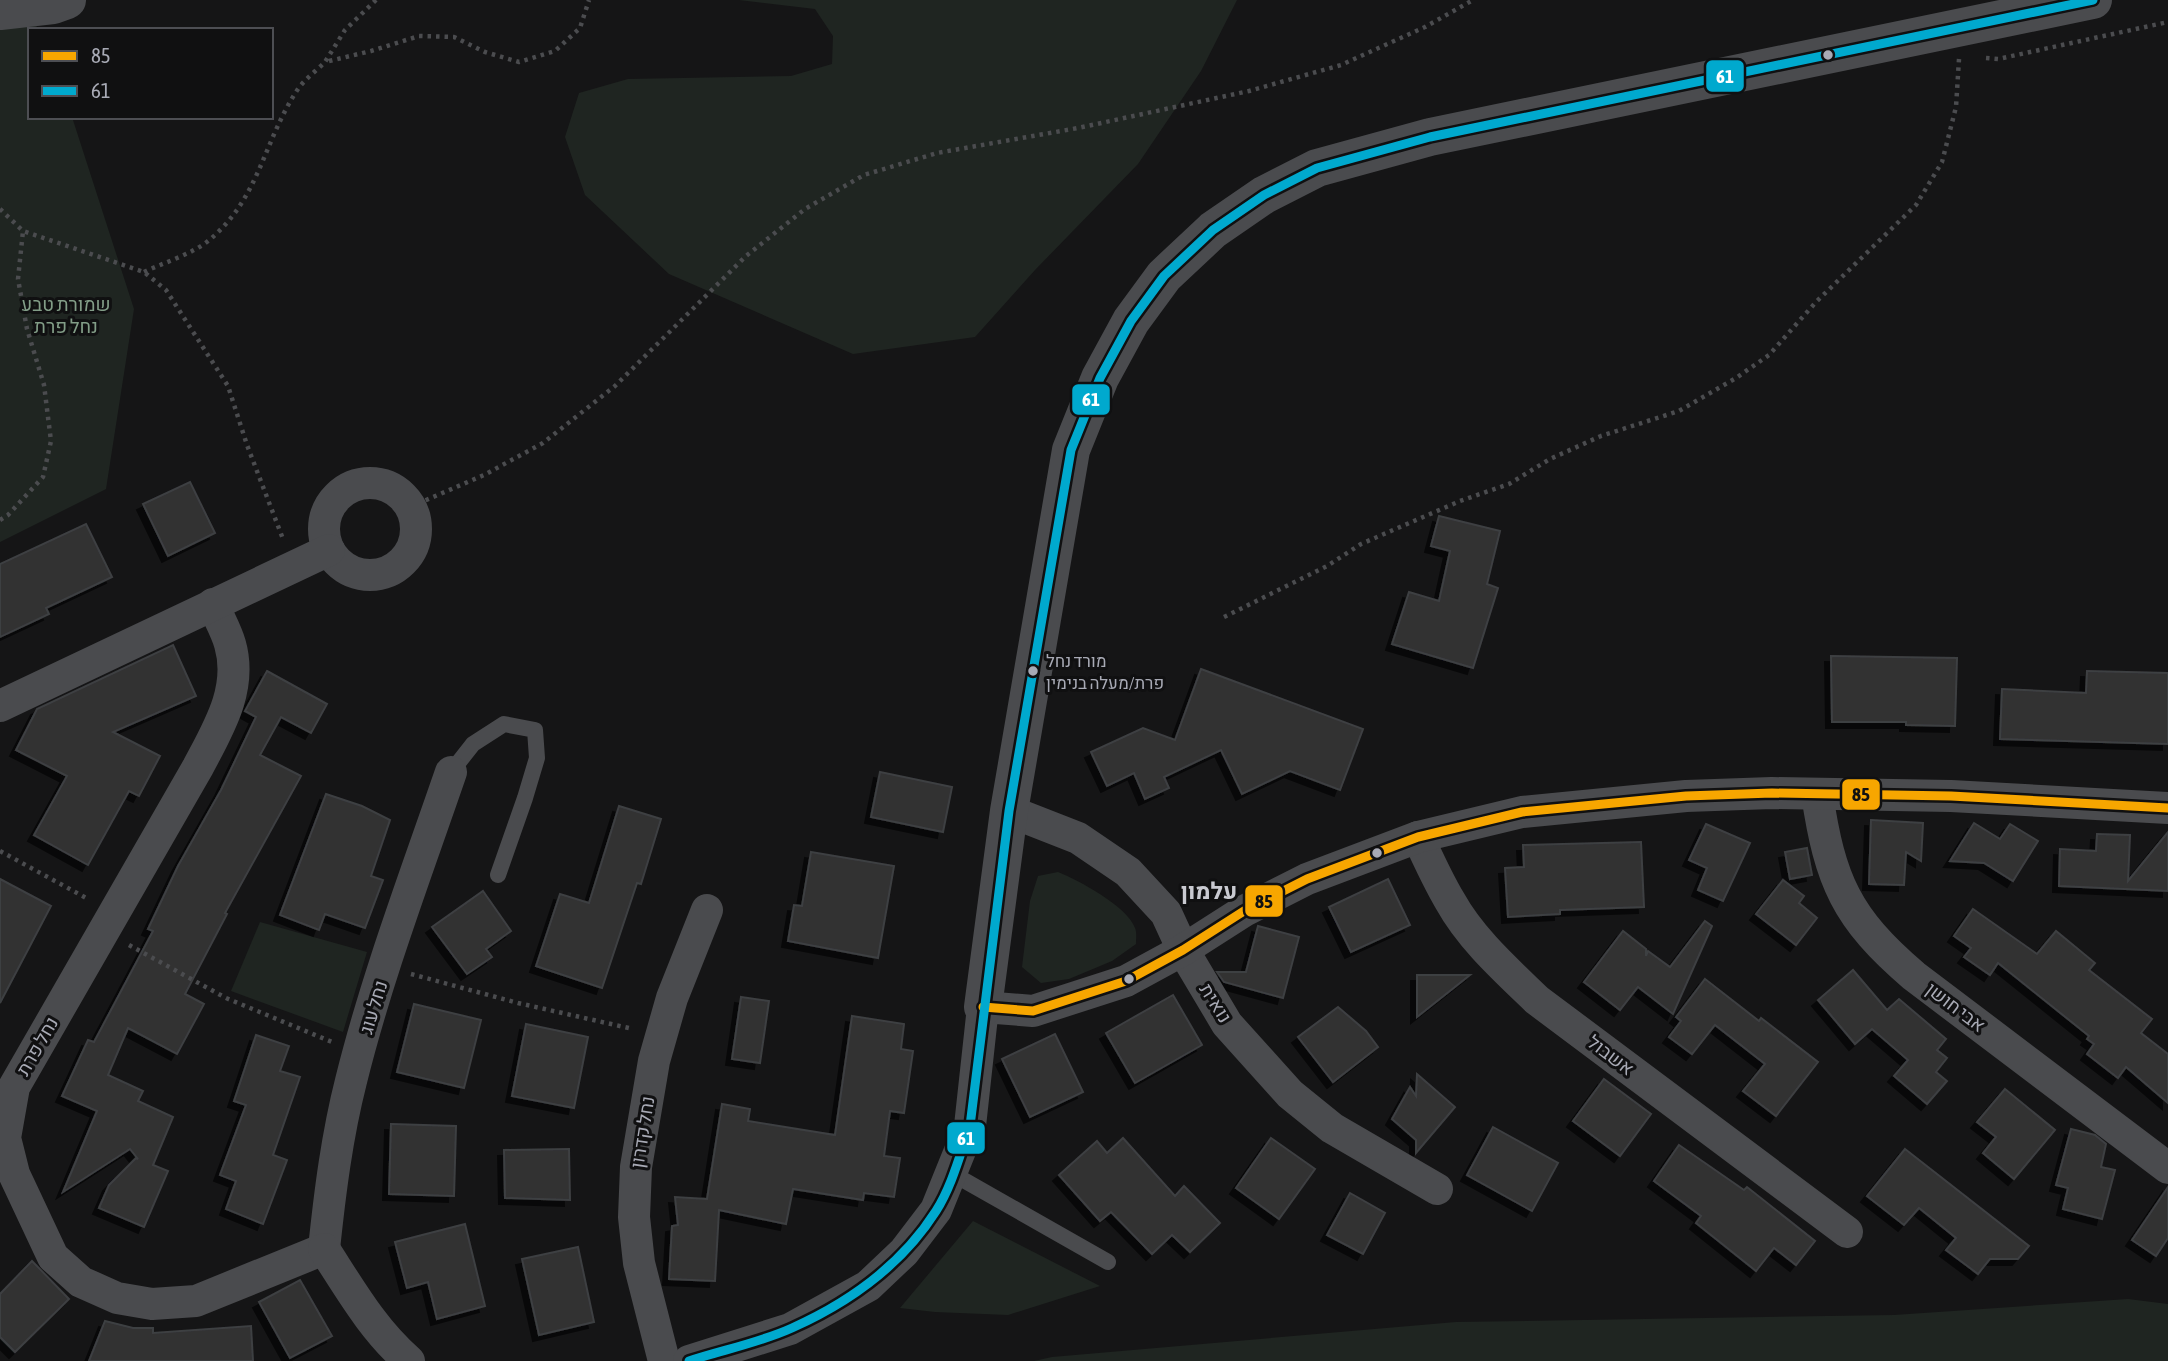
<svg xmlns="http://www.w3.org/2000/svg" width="2168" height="1361" font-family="'Asap Condensed',Heebo,sans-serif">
	<defs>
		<filter id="shadow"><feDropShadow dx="-6" dy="6" stdDeviation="0" flood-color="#0009"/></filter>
	</defs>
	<rect width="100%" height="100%" fill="#151516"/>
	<g fill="#1f2521">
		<polygon points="0,0 26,0 38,30 30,30 30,117 72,117 134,309 106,489 0,542"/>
		<polygon points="739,0 1237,0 1201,71 1138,164 1035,270 975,337 853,354 669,274 585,195 565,137 579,93 628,79 791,76 832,64 833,36 815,9"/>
		<path d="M1058 872C1078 880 1127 906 1135 928 1137 932 1136 939 1136 944L1112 961 1069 979 1041 983 1022 967 1030 901 1038 876Z"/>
		<polygon points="260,922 367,952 343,1032 231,991"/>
		<polygon points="973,1221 1100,1286 1008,1315 935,1312 900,1308"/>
		<polygon points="2128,1299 2168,1304 2168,1361 1034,1361 1052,1357 1456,1322 1894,1315"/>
	</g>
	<g fill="#313133" stroke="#3e3f42" stroke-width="2" filter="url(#shadow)">
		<polygon points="190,482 215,533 168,556 143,504"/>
		<polygon points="1439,516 1500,531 1487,584 1498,588 1473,668 1392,644 1409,592 1439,601 1450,551 1431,546"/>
		<polygon points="86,524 112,577 46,608 49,614 0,637 0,564"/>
		<polygon points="173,645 196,696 113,732 160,756 139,796 129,791 88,865 34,835 67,776 16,750 37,709"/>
		<polygon points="1831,656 1957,658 1955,726 1906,725 1906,722 1832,722"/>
		<polygon points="1201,669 1363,729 1340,790 1290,771 1242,794 1221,750 1164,777 1169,788 1145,799 1134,773 1107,786 1091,752 1143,728 1175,740"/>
		<polygon points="267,671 327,704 311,733 281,717 260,755 301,776 225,913 227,914 185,994 204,1004 177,1054 128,1028 108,1075 143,1091 138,1101 173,1117 153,1165 168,1171 144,1227 99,1208 109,1185 136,1158 138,1159 130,1149 63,1192 97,1111 62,1096 88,1040 94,1042 153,931 148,929 178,866 221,790 256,717 245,711"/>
		<polygon points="2087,671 2168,673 2168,744 2000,739 2002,689 2086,693"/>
		<polygon points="880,772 952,787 943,832 871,817"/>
		<polygon points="326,794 362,806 390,820 371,876 383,880 365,928 325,914 319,930 280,915"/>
		<polygon points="619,806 661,819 641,884 637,883 602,988 536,966 560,894 589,903"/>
		<polygon points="1871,820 1923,823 1921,861 1906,852 1904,885 1869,884"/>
		<polygon points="1974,823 2000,839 2010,824 2038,841 2013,881 1984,863 1950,861"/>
		<polygon points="1706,824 1750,843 1723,901 1698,890 1707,868 1689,860"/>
		<polygon points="2168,832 2168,891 2059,886 2060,849 2096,851 2097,834 2130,835 2128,881"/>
		<polygon points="1641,842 1644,907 1560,910 1560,914 1508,917 1505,868 1524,867 1523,845"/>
		<polygon points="1807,848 1812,875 1790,879 1785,852"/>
		<polygon points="811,852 894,866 878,958 788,941 794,905 802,906"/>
		<polygon points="0,879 51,906 0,1003"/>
		<polygon points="1388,879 1410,925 1351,952 1329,907"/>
		<polygon points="1783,880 1804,896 1799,903 1817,918 1796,945 1756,914"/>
		<polygon points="483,891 511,931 486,949 492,957 467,974 432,927"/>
		<polygon points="1973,909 2037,954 2056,931 2095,963 2089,970 2152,1019 2141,1033 2168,1054 2168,1103 2126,1067 2118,1078 2087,1054 2094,1044 2087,1039 2089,1036 1998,963 1990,975 1964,957 1971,948 1954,936"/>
		<polygon points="1705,921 1712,926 1673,1014 1638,987 1620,1010 1584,982 1623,931 1646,949 1646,956 1648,951 1670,967"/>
		<polygon points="1258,926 1299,937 1283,998 1224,982 1217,972 1246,972"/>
		<polygon points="1853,970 1887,1010 1899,999 1946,1039 1937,1050 1947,1058 1936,1072 1947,1081 1927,1104 1894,1076 1908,1060 1872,1029 1855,1044 1818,1000"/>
		<polygon points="1417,975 1470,975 1417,1017"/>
		<polygon points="1705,979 1759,1021 1761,1018 1818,1062 1776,1116 1743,1091 1765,1064 1715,1025 1692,1054 1669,1037 1681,1021 1676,1017"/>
		<polygon points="1173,995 1202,1045 1135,1083 1106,1033"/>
		<polygon points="741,997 769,1001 760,1063 732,1059"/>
		<polygon points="414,1004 481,1020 464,1088 397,1072"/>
		<polygon points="1338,1007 1366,1031 1378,1047 1333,1082 1298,1037"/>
		<polygon points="852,1016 904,1024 901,1049 913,1051 904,1113 890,1111 884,1156 900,1158 894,1197 864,1193 863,1200 793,1189 786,1224 719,1210 715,1281 669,1279 672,1226 678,1225 675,1197 707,1199 722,1104 750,1109 748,1121 835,1135"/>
		<polygon points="526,1024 588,1037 574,1108 512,1096"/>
		<polygon points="1055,1034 1083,1092 1030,1117 1002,1059"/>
		<polygon points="256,1035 289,1046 280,1071 300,1077 273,1155 287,1160 263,1224 226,1209 236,1181 220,1175 246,1105 234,1101"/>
		<polygon points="1417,1074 1455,1107 1416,1153 1416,1140 1392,1119 1410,1087 1416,1096"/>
		<polygon points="1604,1079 1651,1114 1620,1156 1573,1121"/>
		<polygon points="2005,1089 2055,1130 2014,1179 1983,1153 1996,1137 1977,1122"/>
		<polygon points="391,1124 456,1126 454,1196 389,1194"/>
		<polygon points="1493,1127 1558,1163 1532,1211 1467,1175"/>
		<polygon points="2071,1129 2095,1135 2106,1144 2101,1167 2115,1170 2102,1219 2063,1209 2068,1188 2056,1185"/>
		<polygon points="1123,1138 1175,1196 1184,1186 1220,1223 1190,1252 1172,1235 1152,1254 1111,1212 1100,1221 1059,1175 1097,1141 1107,1153"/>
		<polygon points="1271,1138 1315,1169 1279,1219 1236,1188"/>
		<polygon points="1679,1145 1744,1190 1747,1187 1815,1241 1796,1265 1774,1248 1756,1271 1696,1223 1701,1216 1654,1181"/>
		<polygon points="569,1149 570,1200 505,1198 504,1150"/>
		<polygon points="1905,1149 2029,1246 2018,1259 1990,1259 1978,1274 1946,1250 1956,1238 1919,1208 1904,1225 1867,1196"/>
		<polygon points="2168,1187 2168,1238 2156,1256 2132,1240"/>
		<polygon points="1350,1193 1385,1213 1363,1254 1327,1235"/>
		<polygon points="465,1224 485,1306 437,1319 428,1282 407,1288 395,1242"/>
		<polygon points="578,1247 594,1322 539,1335 522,1259"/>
		<polygon points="32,1261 69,1299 15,1352 0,1337 0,1294"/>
		<polygon points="300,1280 332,1336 290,1358 259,1302"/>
		<polygon points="105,1321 133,1328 153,1328 153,1333 251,1326 253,1361 89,1361"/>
	</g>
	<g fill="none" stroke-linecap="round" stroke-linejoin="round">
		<g stroke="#4b4c4f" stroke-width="4.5" stroke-dasharray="3.5 5" stroke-linecap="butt">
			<polyline points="376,0 345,30 325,62 371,51 419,36 454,37 485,52 519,62 555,51 580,28 589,0"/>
			<polyline points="1986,58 1998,59 2168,22"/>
			<polyline points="0,209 23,231 144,272 166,290 228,386 247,445 283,539"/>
			<path d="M144 272C163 263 192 254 208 241 260 199 263 141 298 89 305 79 316 71 325 62"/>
			<polyline points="410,507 484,475 543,443 615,386 746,256 805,209 864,175 937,153 1078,128 1249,91 1341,65 1425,27 1473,0"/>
			<polyline points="0,520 8,515 43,477 51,441 44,385 27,329 18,279 23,231"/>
			<polyline points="1224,617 1327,566 1361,544 1460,501 1509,484 1550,459 1601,436 1679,411 1736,378 1769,355 1816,302 1916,205 1942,162 1956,107 1959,59"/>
			<polyline points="0,851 88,899"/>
			<polyline points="129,945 226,998 332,1042"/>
			<polyline points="411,974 518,1003 633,1029"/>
		</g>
		<g stroke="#4a4b4e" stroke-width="16">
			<polyline points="451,772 473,744 504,724 535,730 537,758 525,798 498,875"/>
			<polyline points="953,1174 1108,1262"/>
		</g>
		<g stroke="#4a4b4e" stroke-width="32">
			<circle cx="370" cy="529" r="46"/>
			<path d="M213 604C218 617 226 630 230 644 243 689 218 729 198 767L14 1087 5 1138 14 1174 53 1257 81 1282 117 1298 152 1304 196 1301 324 1249"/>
			<polyline points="0,706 329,550"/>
			<path d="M1817 794C1830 881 1846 918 1914 976L2168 1168"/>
			<polyline points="1009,811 1078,838 1128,872 1166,913 1183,950 1227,1024 1290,1094 1332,1128 1437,1189"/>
			<path d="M1418 837C1428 859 1438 881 1450 901 1471 939 1506 970 1537 1000L1847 1232"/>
			<path d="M324 1249C330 1192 337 1136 351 1081 377 976 416 874 451 772"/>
			<path d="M324 1249C350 1289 373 1330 409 1361"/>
			<polyline points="664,1361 639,1263 634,1217 636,1167 654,1061 672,998 707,910"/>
			<polyline points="689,1361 790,1329 868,1286 904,1252 936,1210 970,1126 983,1007 1033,1011 1126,981 1183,950 1244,911 1307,879 1418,837 1522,812 1686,796 1772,793 1951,796 2168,808"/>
		</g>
		<g stroke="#4a4b4e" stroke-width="38">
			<polyline points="0,11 53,5 67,0"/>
			<polyline points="983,1007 1009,811 1071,450 1100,378 1131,321 1164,276 1213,230 1264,195 1317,168 1430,137 2093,0"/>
		</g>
		<g stroke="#101011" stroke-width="14">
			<polyline id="bus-1" points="983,1007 1033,1011 1126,981 1183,950 1244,911 1307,879 1418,837 1522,812 1686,796 1772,793 1951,796 2168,808"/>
		</g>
		<g stroke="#101011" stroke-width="14">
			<path id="bus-2" d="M689 1361C722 1350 759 1343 792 1328 850 1302 901 1266 936 1211 952 1186 960 1154 970 1126L1009 811 1071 450 1100 378 1131 321 1164 276 1213 230 1264 195 1317 168 1430 137 2093 0"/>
		</g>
		<use href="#bus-1" stroke="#f7a600" stroke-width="9"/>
		<use href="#bus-2" stroke="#00a9ce" stroke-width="9"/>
	</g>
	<g fill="#a8aab5" stroke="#101011" stroke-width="2.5">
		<circle cx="1828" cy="55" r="6"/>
		<circle cx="1033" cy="671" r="6"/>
		<circle cx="1377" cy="853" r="6"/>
		<circle cx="1129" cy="979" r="6"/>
	</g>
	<g text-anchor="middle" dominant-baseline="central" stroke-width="6" stroke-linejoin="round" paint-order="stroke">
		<g font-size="17" fill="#a8aab5" stroke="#101011" text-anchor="start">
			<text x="1046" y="661">מורד נחל<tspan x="1046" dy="22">פרת/מעלה בנימין</tspan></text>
		</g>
		<g font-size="19" fill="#829d87" stroke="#101011">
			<text x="66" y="304">שמורת טבע<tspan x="66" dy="22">נחל פרת</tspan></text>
		</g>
		<g font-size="19" fill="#a8aab5" stroke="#101011">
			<text transform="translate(1216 1003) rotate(58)">נואית</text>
			<text transform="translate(373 1007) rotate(-73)">נחל עוג</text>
			<text transform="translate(1956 1007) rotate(37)">אבי חושן</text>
			<text transform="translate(37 1046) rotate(-60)">נחל פרת</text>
			<text transform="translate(1611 1055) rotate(37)">אשבול</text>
			<text transform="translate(642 1132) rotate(-81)">נחל קדרון</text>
		</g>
		<g font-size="23" font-weight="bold" fill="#c9cad1" stroke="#101011">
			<text x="1209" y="891">עלמון</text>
		</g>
	</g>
	<g stroke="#101011" stroke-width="2.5">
		<rect x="1705" y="59" width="40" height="34" rx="7" fill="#00a9ce"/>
		<rect x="1071" y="383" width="40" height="33" rx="7" fill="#00a9ce"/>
		<rect x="1841" y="778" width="40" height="33" rx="7" fill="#f7a600"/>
		<rect x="1244" y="884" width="40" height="34" rx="7" fill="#f7a600"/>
		<rect x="946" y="1121" width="40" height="34" rx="7" fill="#00a9ce"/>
	</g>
	<g font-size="19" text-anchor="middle" font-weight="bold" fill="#fff">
		<text x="1725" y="83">61</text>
		<text x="1091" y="406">61</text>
		<text x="966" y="1145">61</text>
	</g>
	<g font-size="19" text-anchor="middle" font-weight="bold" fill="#111">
		<text x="1861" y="801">85</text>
		<text x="1264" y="908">85</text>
	</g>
	<rect x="28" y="28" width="245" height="91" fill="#101011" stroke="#4d4e53" stroke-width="2"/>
	<rect x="42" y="51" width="35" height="10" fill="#f7a600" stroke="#4d4e53" stroke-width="2"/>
	<text x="91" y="63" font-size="21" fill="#a8aab5">85</text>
	<rect x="42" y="86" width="35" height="10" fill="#00a9ce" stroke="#4d4e53" stroke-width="2"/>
	<text x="91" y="98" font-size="21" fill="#a8aab5">61</text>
</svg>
